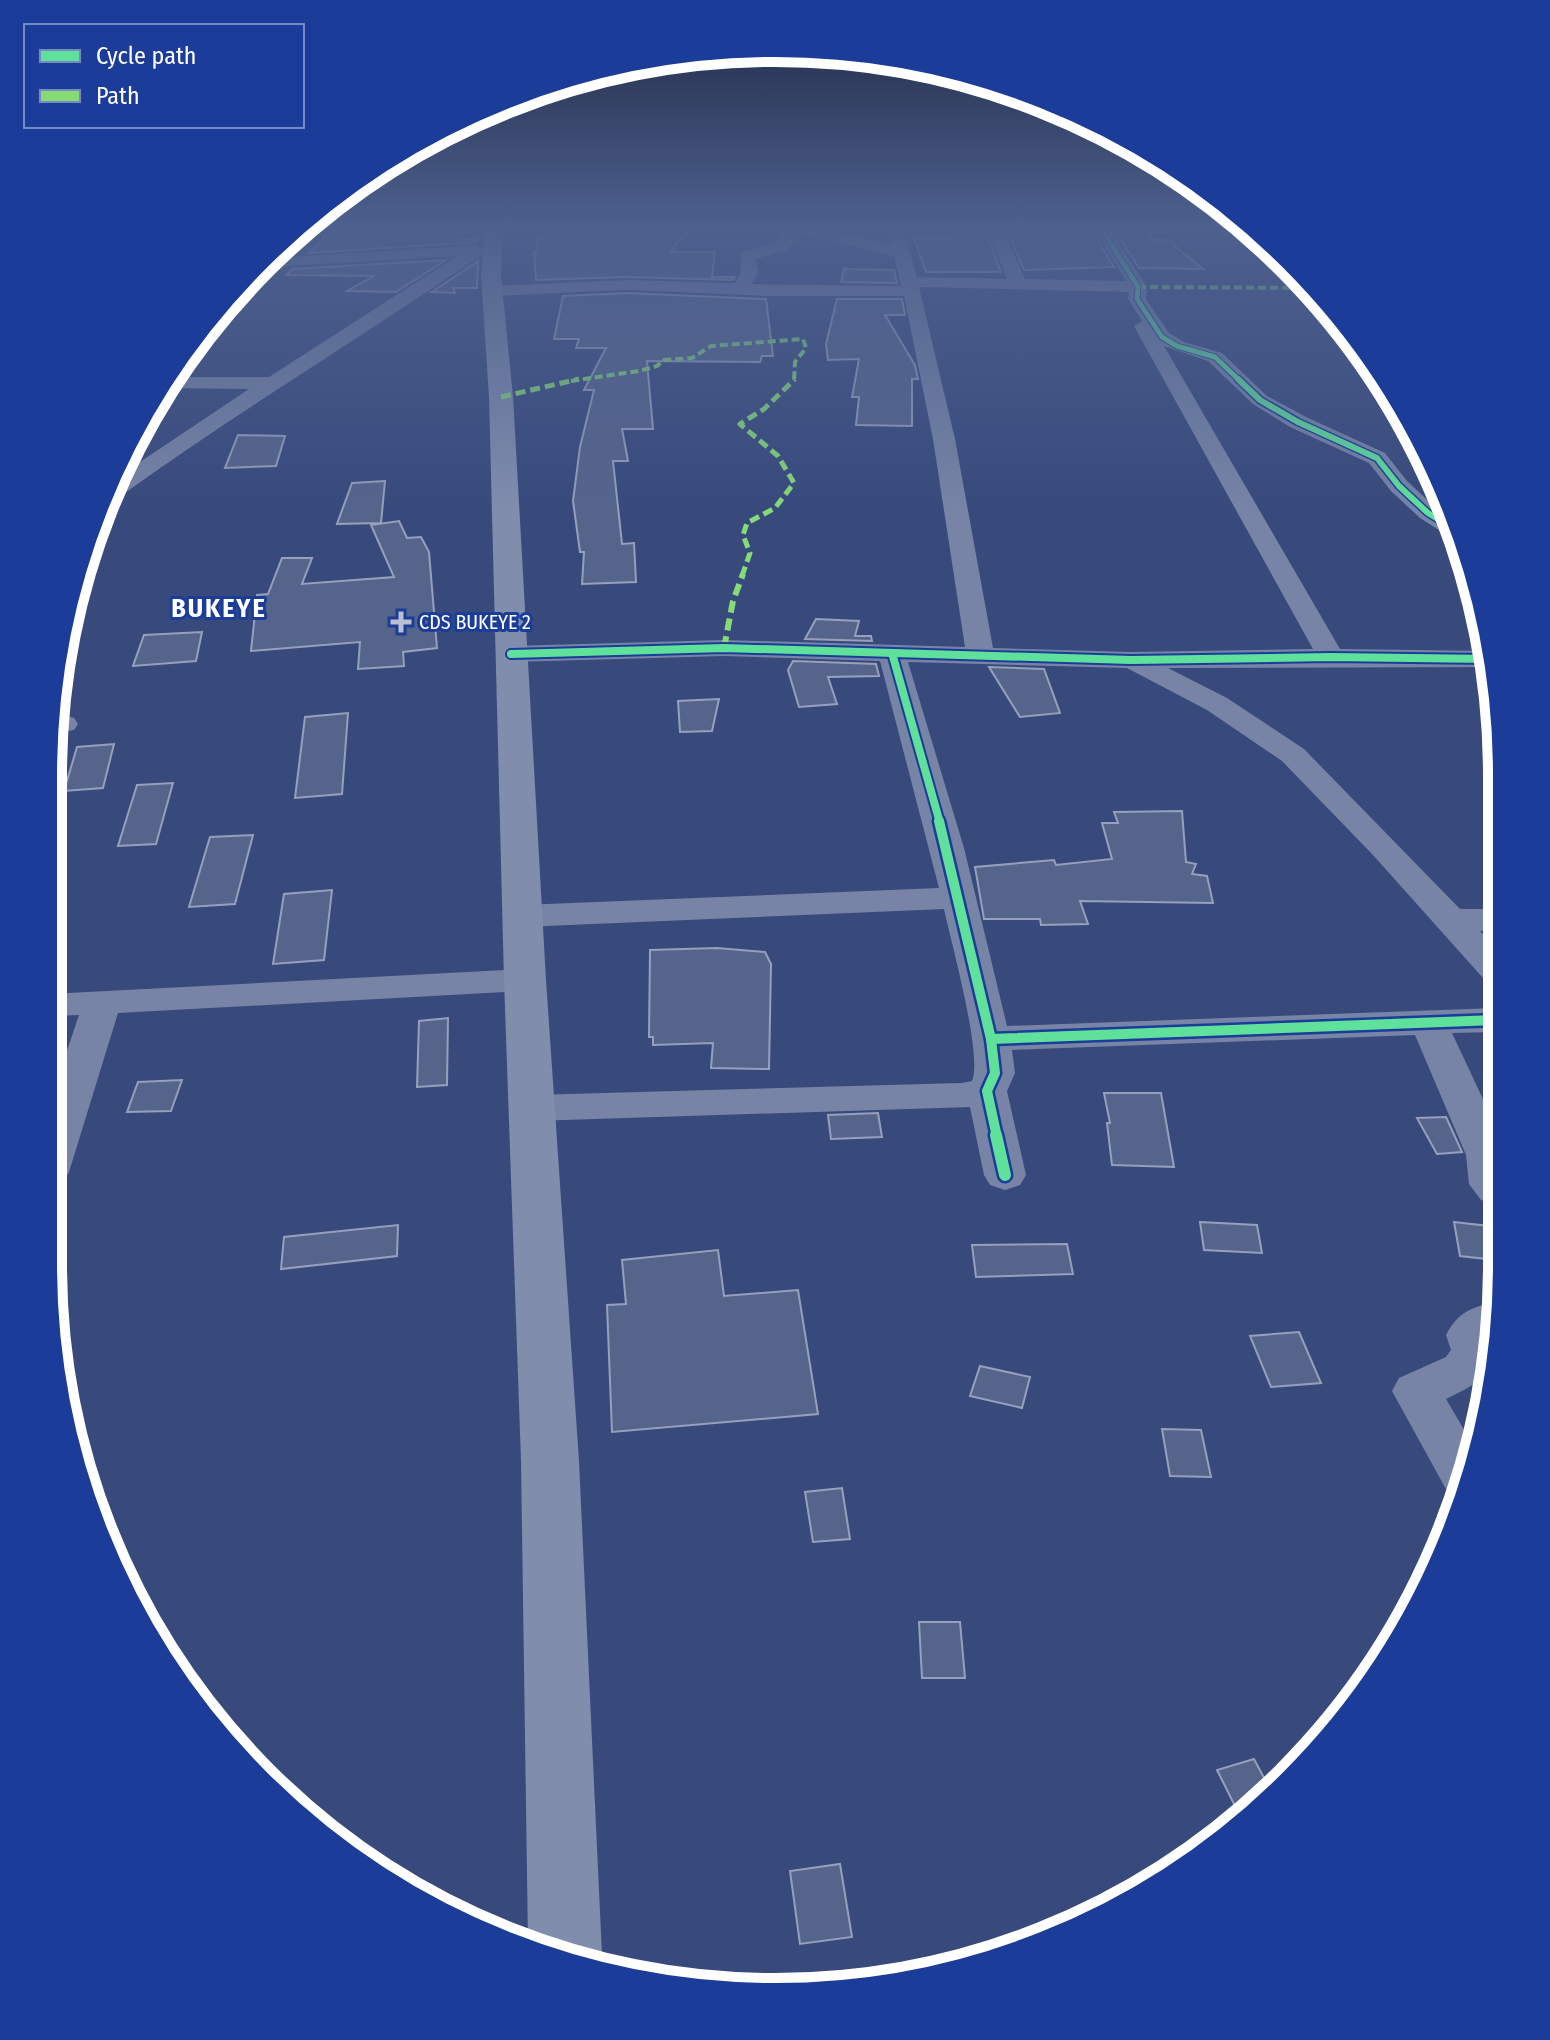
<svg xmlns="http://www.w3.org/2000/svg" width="1550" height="2040" font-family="'Fira Sans Condensed',sans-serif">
	<rect width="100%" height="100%" fill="#384a7c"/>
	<g fill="#55648b" stroke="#96a0bc" stroke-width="2">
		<polygon points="1089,226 1114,267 1024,270 1006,228"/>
		<polygon points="1112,226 1148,226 1152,240 1172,240 1175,246 1203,269 1139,268"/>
		<polygon points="984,228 1001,272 926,272 914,238 950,238 946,229"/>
		<polygon points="590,229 590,232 688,231 670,252 715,252 712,277 735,277 733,280 627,277 536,280 534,252 536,252 538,237 549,237 549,230"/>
		<polygon points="460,230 452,240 476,239 476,242 309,253 331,231"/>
		<polygon points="446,260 396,292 347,291 374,276 286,275 293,269"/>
		<polygon points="478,261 477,288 453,288 455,293 432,292"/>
		<polygon points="844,269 894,270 897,283 841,282"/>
		<polygon points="627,293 766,299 773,356 762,356 760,362 647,361 653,429 622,429 628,461 613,461 622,544 634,543 636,582 582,584 584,552 580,552 573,501 580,447 594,390 584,390 606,348 576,348 579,339 554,339 563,296"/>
		<polygon points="837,299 902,299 905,315 885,315 915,365 918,379 912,379 912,426 856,425 859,397 852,397 859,359 828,360 826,344"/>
		<polygon points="238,435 285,436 276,466 225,468"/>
		<polygon points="385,481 381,523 337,524 352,483"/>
		<polygon points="399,521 407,538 421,537 429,552 437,648 403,652 404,666 358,669 360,642 251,651 257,595 268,594 282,558 312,558 302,584 394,577 371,525"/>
		<polygon points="816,619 859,621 855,636 871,636 872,641 805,639"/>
		<polygon points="202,632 196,661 133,666 144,635"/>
		<polygon points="793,661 876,664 879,676 828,677 837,704 799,707 788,670"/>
		<polygon points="989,667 1044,669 1060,713 1020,717"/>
		<polygon points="719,699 712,731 680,732 678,701"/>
		<polygon points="348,713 342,794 295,798 305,717"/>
		<polygon points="114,744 103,788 64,791 77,747"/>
		<polygon points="173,783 156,844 118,846 137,785"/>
		<polygon points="1182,811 1186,862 1196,864 1192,874 1207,876 1213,903 1080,901 1088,924 1041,925 1040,919 984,919 975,867 1054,860 1056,865 1112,859 1102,823 1118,823 1114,812"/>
		<polygon points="253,835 235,904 189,907 210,837"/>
		<polygon points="332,890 324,960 273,964 284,894"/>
		<polygon points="717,948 765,952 771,964 769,1069 711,1068 713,1043 653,1045 653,1037 649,1037 650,950"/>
		<polygon points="448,1018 447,1085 417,1087 419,1021"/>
		<polygon points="182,1080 171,1111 127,1112 138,1082"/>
		<polygon points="1104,1093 1161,1093 1174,1167 1112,1165 1107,1123 1110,1123"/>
		<polygon points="878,1113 882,1137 831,1139 828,1115"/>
		<polygon points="1446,1117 1462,1152 1437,1154 1417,1118"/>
		<polygon points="1200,1222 1257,1225 1262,1253 1204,1250"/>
		<polygon points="1454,1222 1489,1226 1496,1260 1460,1256"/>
		<polygon points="398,1225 397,1256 281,1269 284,1237"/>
		<polygon points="1067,1244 1073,1274 976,1277 972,1245"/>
		<polygon points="718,1250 724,1296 798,1290 818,1414 612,1432 607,1305 626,1304 622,1260"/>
		<polygon points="1299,1332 1321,1383 1271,1387 1250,1336"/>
		<polygon points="980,1366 1030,1377 1022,1408 970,1396"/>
		<polygon points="1162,1429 1201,1430 1211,1477 1170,1476"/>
		<polygon points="842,1488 850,1539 813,1542 805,1492"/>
		<polygon points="919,1622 960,1622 965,1678 922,1678"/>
		<polygon points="1254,1759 1272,1793 1241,1818 1217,1770"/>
		<polygon points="840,1864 852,1937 800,1944 790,1871"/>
	</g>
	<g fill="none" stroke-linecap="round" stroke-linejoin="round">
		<g fill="#7784a6" fill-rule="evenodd">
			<path d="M781 226H811L891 245 886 226H902L917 277 1007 279 986 226H1002L1025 279 1126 281 1092 226H1108L1147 287 1146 299 1169 333 1184 342 1222 353 1267 396 1306 417 1385 453 1407 481 1436 508 1451 517 1462 539 1450 537 1420 518 1391 491 1369 463 1290 427 1253 404 1208 361 1164 346 1340 649 1489 651 1491 667 1168 668 1227 698 1304 749 1460 909H1496V931H1480L1496 948V981L1483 978 1373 855 1282 761 1207 710 1127 668 908 662 964 848 1007 1026 1496 1008V1032L1452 1033 1496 1127V1205L1481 1200 1469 1184 1466 1155 1415 1035 1012 1050 1015 1073 1007 1091 1026 1175 1020 1185 1005 1190 990 1185 984 1175 970 1107 533 1121 519 1117 513 1108 519 1099 533 1095 962 1083 972 1081C983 1056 951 942 944 909L522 927 510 923 504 916 510 909 522 905 939 888 880 661 724 656 511 662 501 660 497 654 501 648 511 646 724 640 965 647 933 439 904 296H768L627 290 494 296 485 291 494 286 627 280 735 283 740 274 741 252 775 244 787 230ZM801 234 894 256 901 286 751 284 758 274 756 259 787 250ZM919 287 1129 292 1128 299 1142 321 1134 326 1313 649 1131 652 993 648 955 439Z"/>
			<path d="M477 245 485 250 483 254C361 338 235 413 115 500L105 501 113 480 249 389 164 388 171 377H269L457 256 268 267 278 258Z"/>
			<polygon points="63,715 74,718 78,724 74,730 50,734 52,716"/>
			<polygon points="525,969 538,972 543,980 538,988 525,991 118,1013 69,1172 63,1182 48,1186 48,1107 79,1015 49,1016 49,994"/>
			<path d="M1483 1305 1496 1307C1496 1365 1502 1373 1446 1399L1473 1445 1460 1495 1447 1491 1392 1391 1399 1378 1446 1357 1451 1350 1446 1335C1455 1318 1465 1310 1483 1305Z"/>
		</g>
		<polygon fill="#808dad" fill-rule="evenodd" points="485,226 503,226 501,275 513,397 546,980 579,1461 602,1955 598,1966 528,1942 521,1461 504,980 489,397 481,275"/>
		<g stroke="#86db77" stroke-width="4" stroke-dasharray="8 4" stroke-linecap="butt">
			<polyline points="1138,287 1311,288"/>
			<polyline points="571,381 639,371 657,366 664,360 692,358 711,346 803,339 806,348 795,362 794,381"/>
		</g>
		<g stroke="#86db77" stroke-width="5" stroke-dasharray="10 5" stroke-linecap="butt">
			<polyline points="501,397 579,379"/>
			<polyline points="742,576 750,553 743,535 747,523 775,508 794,483 778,456 740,424 764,409 795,379"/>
		</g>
		<polyline stroke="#86db77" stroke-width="6" stroke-dasharray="12 6" stroke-linecap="butt" points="724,648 733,601 743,574"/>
		<g stroke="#1b3d99" stroke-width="7">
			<polyline id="cycleway-far4" points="1100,226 1138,287 1137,299 1162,337 1177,346 1215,357 1240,381"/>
		</g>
		<g stroke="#1b3d99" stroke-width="9">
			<polyline id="cycleway-far3" points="1238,379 1260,400 1298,422 1377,458 1399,486 1428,513 1459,532"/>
		</g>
		<g stroke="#1b3d99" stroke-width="12">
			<g id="cycleway-far2">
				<polyline points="892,653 940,823"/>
				<polyline points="511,654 724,648 1131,660 1331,657 1491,659"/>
			</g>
		</g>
		<g stroke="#1b3d99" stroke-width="15">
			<g id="cycleway-far1">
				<polyline points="939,821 991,1039 995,1073 987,1091 997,1137"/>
				<polyline points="991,1039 1496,1020"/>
			</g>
		</g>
		<g stroke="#1b3d99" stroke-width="17">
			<polyline id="cycleway" points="996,1135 1005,1175"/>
		</g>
		<use href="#cycleway-far4" stroke="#60e19b" stroke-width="5"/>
		<use href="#cycleway-far3" stroke="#60e19b" stroke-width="6"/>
		<use href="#cycleway-far2" stroke="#60e19b" stroke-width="8"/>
		<use href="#cycleway-far1" stroke="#60e19b" stroke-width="10"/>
		<use href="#cycleway" stroke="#60e19b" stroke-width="12"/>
	</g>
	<linearGradient id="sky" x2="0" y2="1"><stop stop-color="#1f2944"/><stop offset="0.44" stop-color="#4d608e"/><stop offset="1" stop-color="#4d608e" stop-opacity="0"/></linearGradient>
	<rect width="1550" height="512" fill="url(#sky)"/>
	<path fill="#b9c0d1" stroke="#1b3d99" stroke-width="3" d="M397 610h8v8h8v8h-8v8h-8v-8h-8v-8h8z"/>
	<g text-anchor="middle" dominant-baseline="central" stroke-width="6" stroke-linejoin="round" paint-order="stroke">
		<g font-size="20" fill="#fff" stroke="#1b3d99" text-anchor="start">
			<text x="419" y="622">CDS BUKEYE 2</text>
		</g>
		<g font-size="26" font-weight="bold" letter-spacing="2" fill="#fff" stroke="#1b3d99">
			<text x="219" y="608">BUKEYE</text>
		</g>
	</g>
	<path d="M0 0H1550V2040H0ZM775 62H775A713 713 0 0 1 1488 775V1265A713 713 0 0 1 775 1978H775A713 713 0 0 1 62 1265V775A713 713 0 0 1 775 62Z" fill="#1b3d99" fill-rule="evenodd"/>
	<path fill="none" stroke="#fff" stroke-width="10" d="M775 62H775A713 713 0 0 1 1488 775V1265A713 713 0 0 1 775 1978H775A713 713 0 0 1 62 1265V775A713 713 0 0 1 775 62Z"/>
	<rect x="24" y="24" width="280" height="104" fill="#1b3d99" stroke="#768bc2" stroke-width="2"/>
	<rect x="40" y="50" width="40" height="12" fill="#60e19b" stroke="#768bc2" stroke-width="2"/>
	<text x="96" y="64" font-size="24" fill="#ffffff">Cycle path</text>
	<rect x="40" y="90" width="40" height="12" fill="#86db77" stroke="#768bc2" stroke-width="2"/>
	<text x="96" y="104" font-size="24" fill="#ffffff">Path</text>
</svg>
